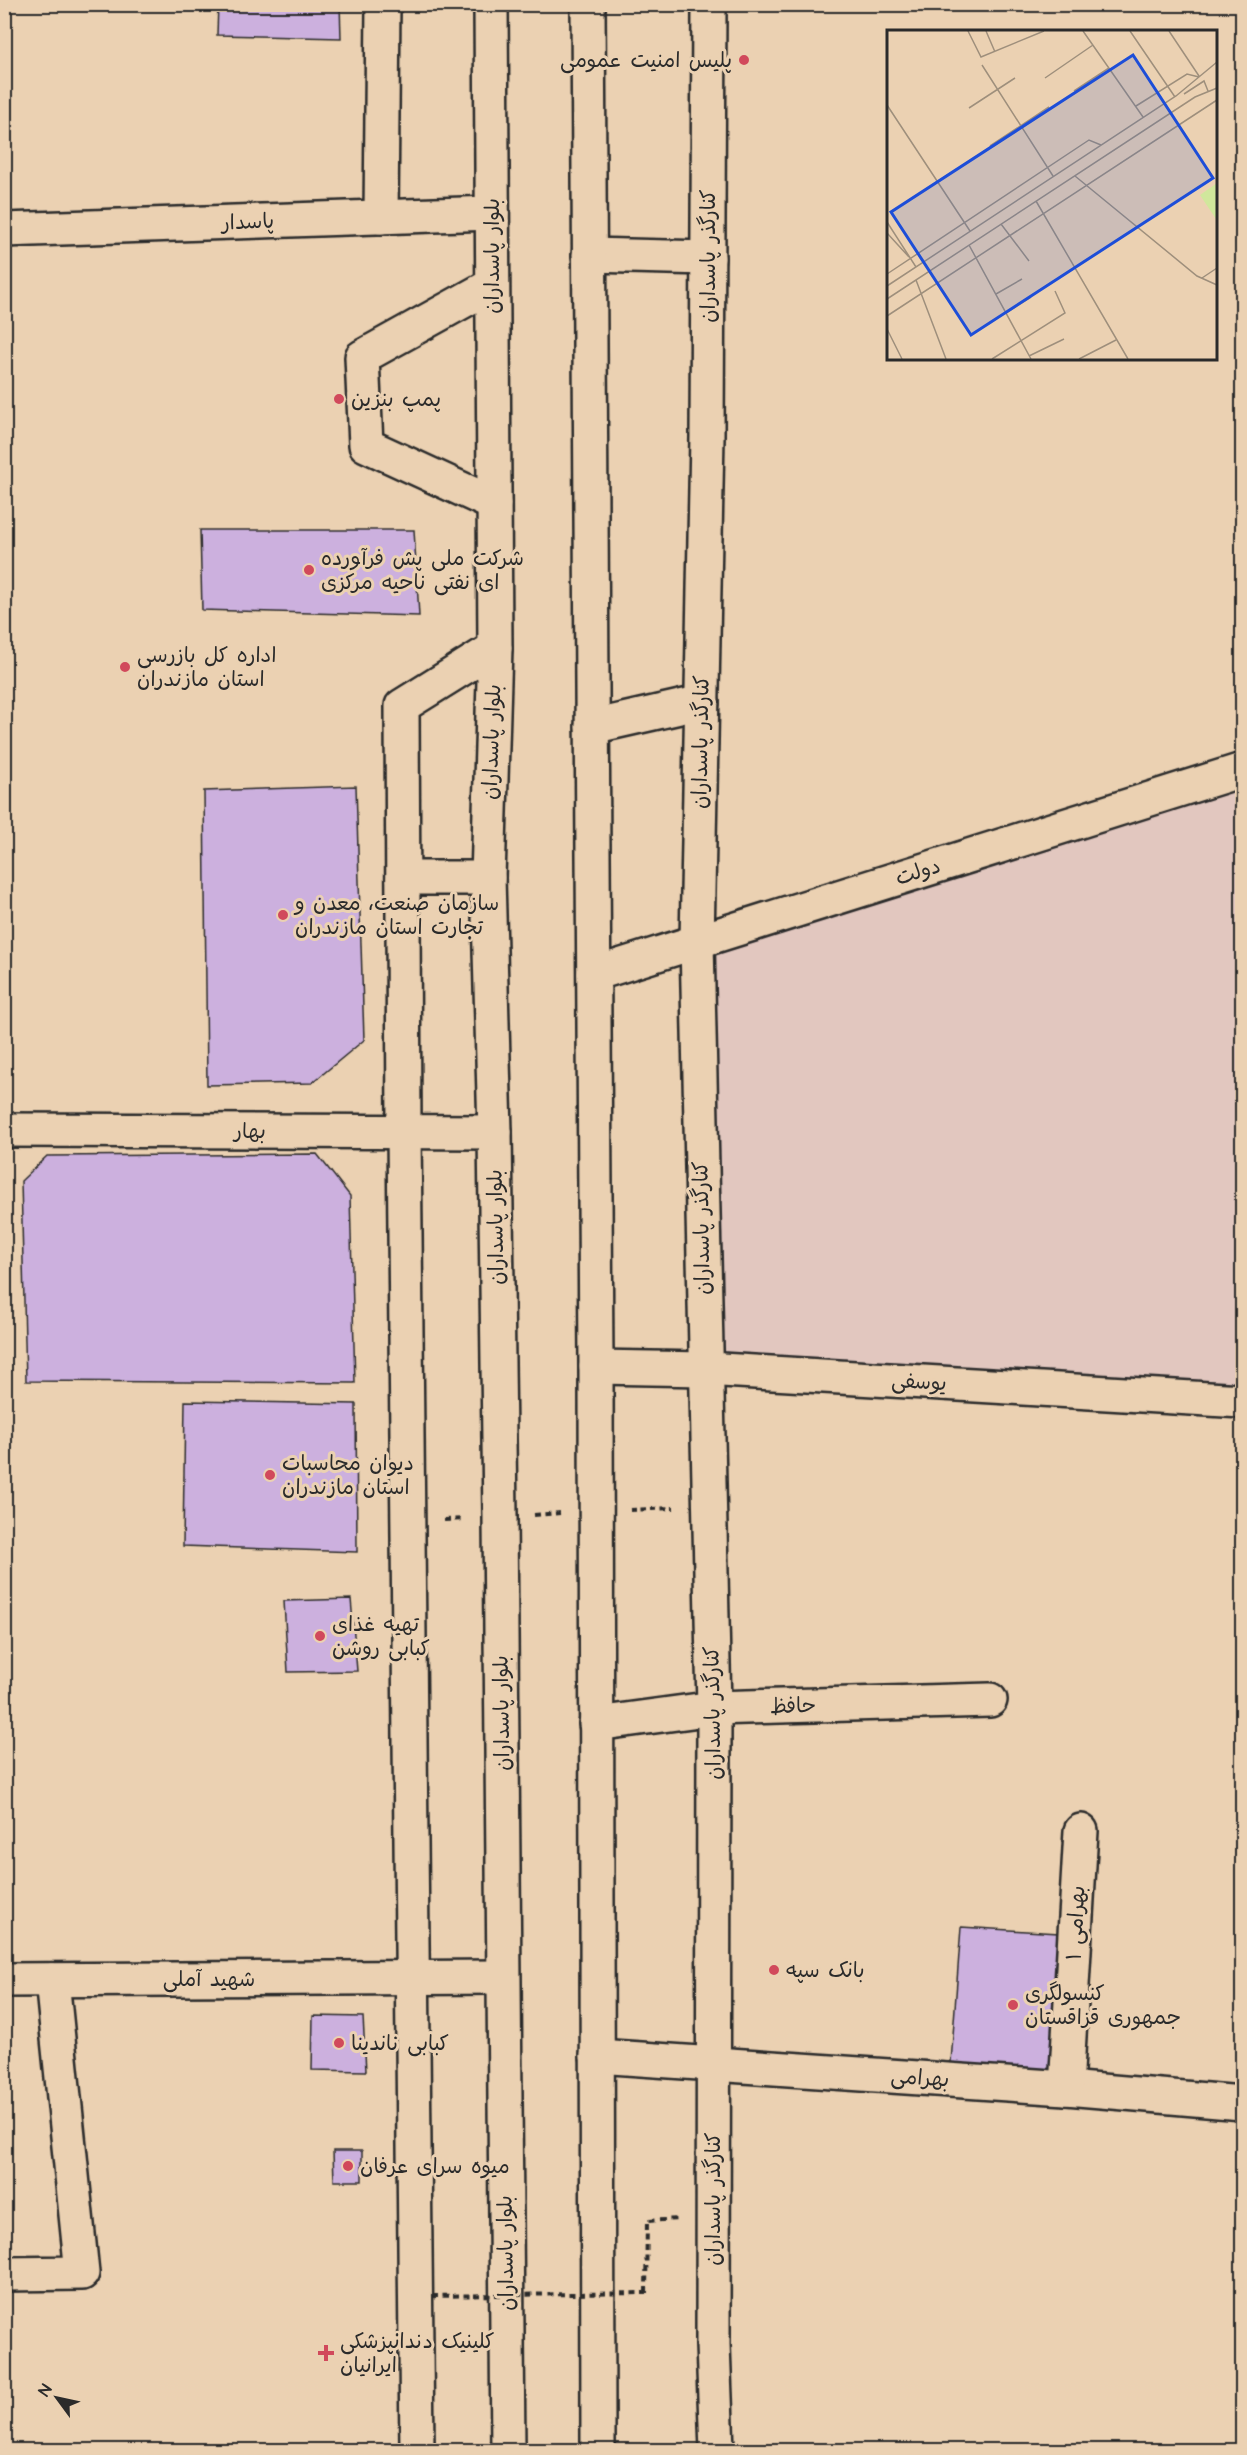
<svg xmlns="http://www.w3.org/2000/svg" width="1247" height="2455" font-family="'Architects Daughter','Playpen Sans Arabic',sans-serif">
	<rect width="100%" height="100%" fill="#ebd1b2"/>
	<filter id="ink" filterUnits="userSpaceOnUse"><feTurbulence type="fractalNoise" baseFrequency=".0167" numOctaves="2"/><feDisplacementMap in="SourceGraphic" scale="12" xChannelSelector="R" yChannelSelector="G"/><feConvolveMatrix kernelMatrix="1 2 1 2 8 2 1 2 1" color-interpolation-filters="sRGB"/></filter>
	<g filter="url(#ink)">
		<polygon fill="#e2c7bf" points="1242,761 1242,1389 705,1369 697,942"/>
		<g fill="#ccb0de" stroke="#2b2b2b" stroke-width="1.5">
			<polygon points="218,4 340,4 341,38 217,35"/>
			<polygon points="200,530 414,530 419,616 202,610"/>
			<polygon points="356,786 364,1040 312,1083 207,1085 204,791"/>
			<polygon points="317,1154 350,1196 355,1383 26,1381 21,1181 47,1156"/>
			<polygon points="185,1401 356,1404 357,1552 183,1546"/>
			<polygon points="351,1599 357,1671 288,1672 284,1601"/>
			<polygon points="961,1927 1075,1934 1066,2088 950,2076"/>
			<polygon points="313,2016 363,2017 366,2071 312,2070"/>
			<polygon points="333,2151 362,2151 362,2181 334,2181"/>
		</g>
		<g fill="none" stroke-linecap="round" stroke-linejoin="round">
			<g stroke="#2b2b2b" stroke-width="38">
				<g id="minor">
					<polyline points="381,217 383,4"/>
					<polyline points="4,230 492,213"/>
					<polyline points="589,255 708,258"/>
					<polyline points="492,285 362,357 366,445 494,504"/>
					<polyline points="592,727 702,702"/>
					<polyline points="403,878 488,878"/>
					<polyline points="4,1130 495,1132"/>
					<polyline points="596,1367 705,1369 1242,1401"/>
					<polyline points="596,1724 714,1708 990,1700"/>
					<polyline points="597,2056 1066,2088 1242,2103"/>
					<polyline points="1066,2088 1081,1831"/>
					<polyline points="4,2274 82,2273 52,1980"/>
				</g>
			</g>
			<g stroke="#2b2b2b" stroke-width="38">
				<g id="major">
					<polyline points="709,4 707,437 697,942 714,1708 713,2345 717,2450"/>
					<polyline points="594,974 1242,770"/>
					<polyline points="4,1980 503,1977"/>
					<polyline points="417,2450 404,1131 402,706 495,648"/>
				</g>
			</g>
			<g stroke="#2b2b2b" stroke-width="38">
				<g id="highway">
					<polyline points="491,4 495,648 488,878 495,1132 500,1517 508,2450"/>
					<polyline points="588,4 596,1367 598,2450"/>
				</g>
			</g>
			<g stroke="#2b2b2b" stroke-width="4" stroke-dasharray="6 4.5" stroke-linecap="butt">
				<polyline points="630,1510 674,1508"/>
				<polyline points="534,1515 560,1513"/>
				<polyline points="444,1520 464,1519"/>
				<polyline points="646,2293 647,2221 679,2219"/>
			</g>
			<use href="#minor" stroke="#ebd1b2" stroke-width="33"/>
			<use href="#major" stroke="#ebd1b2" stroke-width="33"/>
			<use href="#highway" stroke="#ebd1b2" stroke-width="33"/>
			<polyline stroke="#2b2b2b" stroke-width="4" stroke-dasharray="6 4.5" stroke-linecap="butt" points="432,2296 646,2293"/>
		</g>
	</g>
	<g fill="#d1495b" stroke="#ebd1b2" stroke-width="2">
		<circle cx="744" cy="60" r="6"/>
		<circle cx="339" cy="399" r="6"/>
		<circle cx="309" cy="570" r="6"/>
		<circle cx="125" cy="667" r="6"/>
		<circle cx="283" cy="915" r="6"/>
		<circle cx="270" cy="1475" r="6"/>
		<circle cx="320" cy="1636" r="6"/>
		<circle cx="774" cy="1970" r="6"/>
		<circle cx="1013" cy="2005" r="6"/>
		<circle cx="339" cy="2043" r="6"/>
		<circle cx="348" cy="2166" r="6"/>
		<path d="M323 2344h6v6h6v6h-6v6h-6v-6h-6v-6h6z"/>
	</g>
	<g text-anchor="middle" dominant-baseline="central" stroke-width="6" stroke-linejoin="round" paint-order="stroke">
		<g font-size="21" fill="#2b2b2b" stroke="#ebd1b2" text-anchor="start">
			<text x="732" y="60" text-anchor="end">پلیس امنیت عمومی</text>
			<text x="351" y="399">پمپ بنزین</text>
			<text x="321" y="558">شرکت ملی پش فرآورده<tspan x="321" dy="24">ای نفتی ناحیه مرکزی</tspan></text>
			<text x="137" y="655">اداره کل بازرسی<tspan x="137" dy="24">استان مازندران</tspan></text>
			<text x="295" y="903">سازمان صنعت، معدن و<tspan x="295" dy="24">تجارت استان مازندران</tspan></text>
			<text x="282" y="1463">دیوان محاسبات<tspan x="282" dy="24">استان مازندران</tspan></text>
			<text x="332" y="1624">تهیه غذای<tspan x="332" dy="24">کبابی روشن</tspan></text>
			<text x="786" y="1970">بانک سپه</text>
			<text x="1025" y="1993">کنسولگری<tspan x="1025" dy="24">جمهوری قزاقستان</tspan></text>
			<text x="351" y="2043">کبابی ناندینا</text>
			<text x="360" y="2166">میوه سرای عرفان</text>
			<text x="340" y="2341">کلینیک دندانپزشکی<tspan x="340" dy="24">ایرانیان</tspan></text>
		</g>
		<g font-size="21" fill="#2b2b2b" stroke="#ebd1b2">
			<text transform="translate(248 222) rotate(-2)">پاسدار</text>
			<text transform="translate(492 256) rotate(-90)">بلوار پاسداران</text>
			<text transform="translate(708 256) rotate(-90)">کنارگذر پاسداران</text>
			<text transform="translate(492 742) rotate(-88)">بلوار پاسداران</text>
			<text transform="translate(701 742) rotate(-89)">کنارگذر پاسداران</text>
			<text transform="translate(918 872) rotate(-17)">دولت</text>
			<text x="250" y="1131">بهار</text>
			<text transform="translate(496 1227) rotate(-91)">بلوار پاسداران</text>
			<text transform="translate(702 1228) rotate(-91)">کنارگذر پاسداران</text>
			<text transform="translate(919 1382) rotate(3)">یوسفی</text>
			<text transform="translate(793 1706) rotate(-2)">حافظ</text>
			<text transform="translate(502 1713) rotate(-91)">بلوار پاسداران</text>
			<text transform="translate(713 1713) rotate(-91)">کنارگذر پاسداران</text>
			<text transform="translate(1076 1923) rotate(-87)">بهرامی ۱</text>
			<text x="209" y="1979">شهید آملی</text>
			<text transform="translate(920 2078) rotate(4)">بهرامی</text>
			<text transform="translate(713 2199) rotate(-90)">کنارگذر پاسداران</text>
			<text transform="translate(506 2253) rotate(-91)">بلوار پاسداران</text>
		</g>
	</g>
	<g transform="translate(887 30)">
		<rect width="330" height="330" fill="#ebd1b2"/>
		<path d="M330 153V189H329L313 165Z" fill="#d0e79c"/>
		<path fill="none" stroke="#9e8f7c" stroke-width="1.5" d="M81 1 94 27 157 1M99 1 108 22M196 1 256 87M243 1 288 67M282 1 312 46M95 35 166 146M158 48 206 15M187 61 222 38M297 64 317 51 321 61M0 75 83 201M249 76 300 44 312 47M82 78 128 48M103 116 162 77M188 146 310 246 330 255M149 171 241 329M0 192 29 237M114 194 142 231M0 203 22 227M82 215 144 329M0 244 202 110 214 115M315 248 330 238M29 250 59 329M0 256 289 66 330 32M109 264 135 249M0 269 308 67 330 58M119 283 144 267M0 286 330 70M0 299 15 329M142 326 177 309M105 329 178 283 168 261M192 329 229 310"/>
		<path fill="#1d4ed8" fill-opacity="0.15" stroke="#1d4ed8" stroke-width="3" d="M246 25 326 148 84 305 4 182Z"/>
		<rect width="330" height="330" fill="none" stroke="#2b2b2b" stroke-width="3"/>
	</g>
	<rect width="1247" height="2455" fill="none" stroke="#ebd1b2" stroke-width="24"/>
	<rect x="12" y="12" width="1223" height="2431" fill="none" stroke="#2b2b2b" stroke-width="2" filter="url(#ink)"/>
	<g transform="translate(57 2398) rotate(303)" stroke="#ebd1b2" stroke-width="4.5" paint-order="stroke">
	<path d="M0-4.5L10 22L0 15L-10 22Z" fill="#2b2b2b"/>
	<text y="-9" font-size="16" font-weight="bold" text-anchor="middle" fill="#2b2b2b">N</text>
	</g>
</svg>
